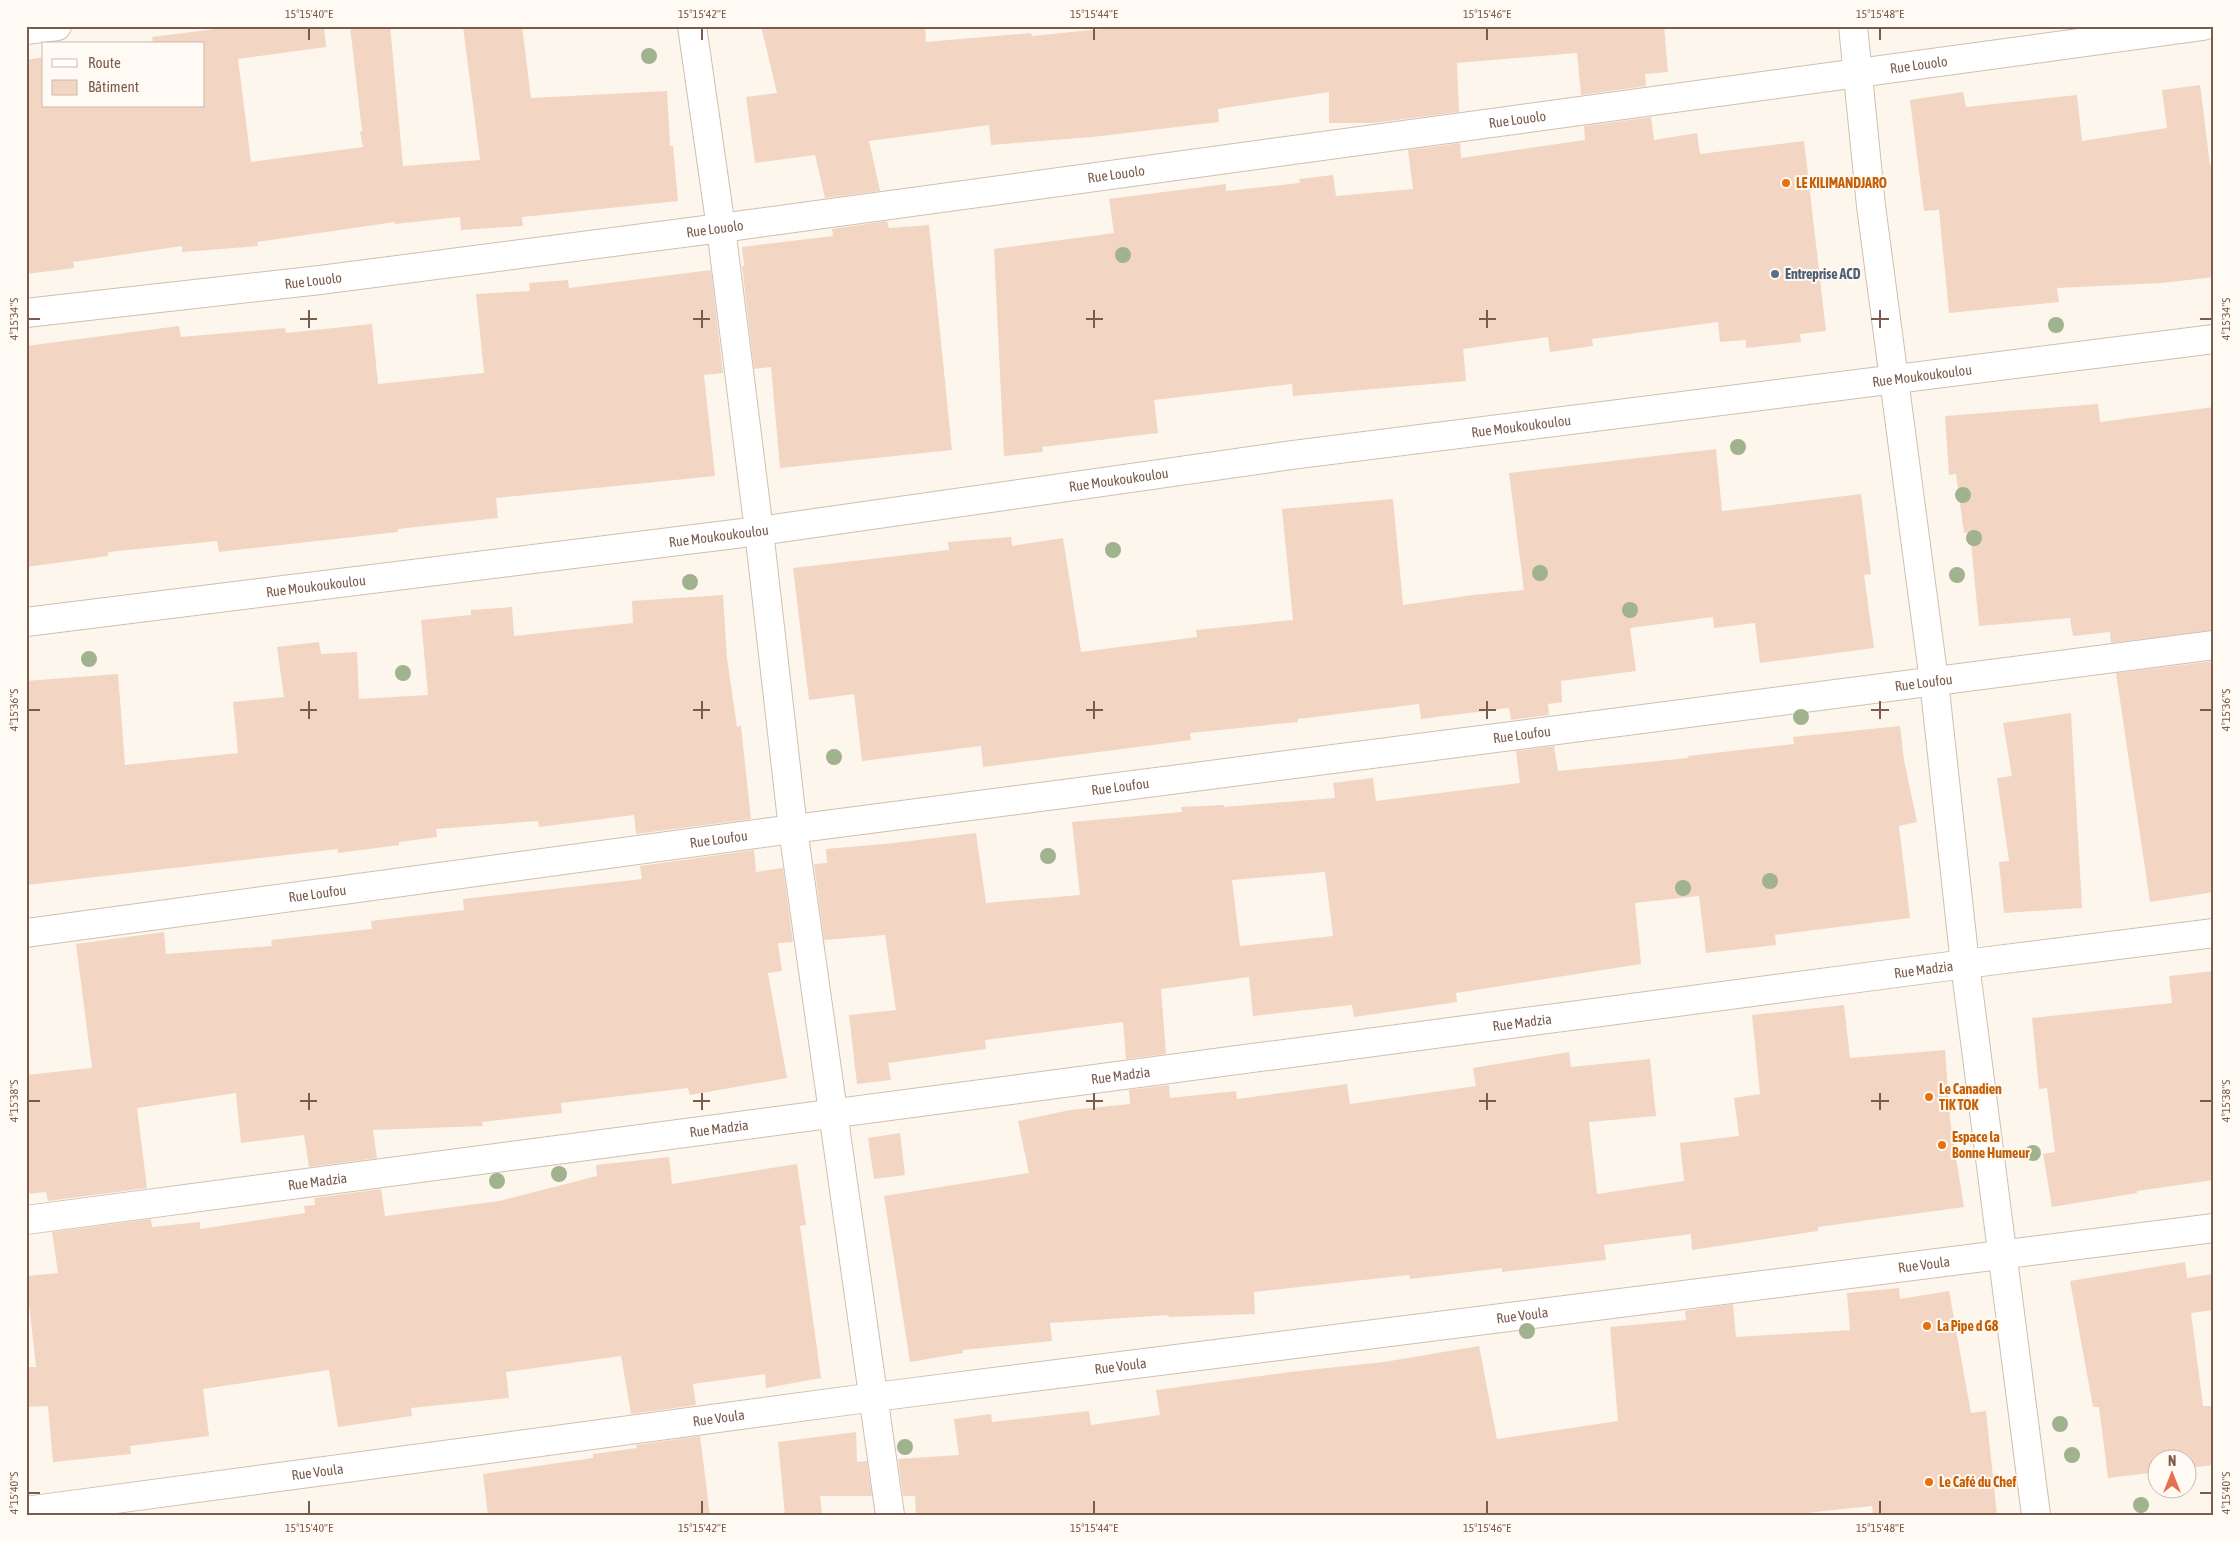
<svg xmlns="http://www.w3.org/2000/svg" width="2240" height="1541" font-family="'Asap Condensed',sans-serif">
	<rect width="100%" height="100%" fill="#fdf6ec"/>
	<g fill="#f3d5c3" fill-rule="evenodd">
		<polygon points="239,26 324,26 326,47 238,59 251,162 363,147 360,132 362,131 350,26 390,26 403,166 480,160 463,26 522,26 531,98 667,91 670,146 673,146 678,201 522,217 523,226 461,230 460,217 395,224 395,222 257,242 258,246 182,252 182,246 73,262 74,268 26,274 26,60 44,57 44,106 204,106 204,44 133,44 153,41 152,37"/>
		<polygon points="761,26 925,26 926,42 1031,33 1032,36 1131,26 1664,26 1668,72 1645,74 1646,86 1581,95 1577,53 1457,63 1459,112 1373,123 1329,123 1329,92 1218,109 1219,122 1092,137 991,145 989,125 869,141 880,191 825,198 815,155 755,163 746,97 777,93"/>
		<polygon points="2200,85 2210,165 2214,164 2214,277 2162,283 2057,288 2059,302 1949,313 1939,210 1924,211 1910,100 1963,92 1966,107 2077,95 2082,141 2167,128 2162,90"/>
		<polygon points="1651,117 1654,140 1697,133 1700,154 1804,141 1826,331 1800,334 1801,342 1746,348 1746,340 1720,342 1718,322 1592,339 1593,346 1550,352 1548,337 1463,349 1466,381 1293,396 1292,384 1154,400 1158,433 1042,447 1043,452 1004,456 994,249 1114,233 1109,199 1226,184 1226,191 1300,183 1299,179 1333,175 1336,196 1413,189 1408,150 1460,143 1461,158 1585,140 1584,126"/>
		<polygon points="887,221 889,228 929,225 952,450 780,468 771,367 754,369 742,266 744,266 742,247 833,236 832,229"/>
		<polygon points="711,270 723,373 704,375 715,476 496,498 498,518 398,529 398,532 219,552 217,541 108,552 108,556 26,567 26,346 179,326 181,337 285,328 286,333 372,324 378,384 484,373 476,294 530,291 529,283 568,280 569,288"/>
		<polygon points="2098,404 2100,422 2214,407 2214,630 2111,643 2110,632 2073,636 2070,618 1979,626 1970,532 1964,533 1956,474 1949,475 1945,416"/>
		<polygon points="1716,449 1722,511 1861,494 1871,574 1864,575 1874,648 1760,663 1755,623 1714,628 1713,617 1630,628 1636,671 1561,681 1562,702 1548,704 1549,715 1511,720 1509,708 1421,719 1419,704 1298,719 1298,722 1190,733 1191,740 983,767 981,746 862,761 854,694 809,700 793,568 949,550 948,542 1011,537 1012,546 1063,538 1081,652 1197,637 1196,630 1293,620 1282,509 1393,499 1403,605 1473,595 1524,590 1509,473"/>
		<polygon points="723,595 727,658 737,727 741,726 751,819 636,834 634,815 539,827 538,821 436,829 437,837 399,842 399,845 338,853 338,849 26,885 26,681 118,674 125,765 238,753 233,702 284,697 277,647 319,642 321,654 357,652 359,699 428,695 421,620 471,615 471,610 512,607 514,636 633,623 632,601"/>
		<polygon points="2214,661 2214,892 2150,902 2116,673"/>
		<polygon points="2071,713 2082,908 2004,913 1999,862 2009,861 1997,778 2012,776 2003,723"/>
		<path d="M1900 726 1904 760 1917 822 1899 826 1910 918 1775 935 1776 945 1706 953 1699 896 1635 903 1641 964 1456 993 1457 1002 1354 1017 1352 1005 1253 1016 1249 977 1161 989 1166 1054 1126 1059 1123 1022 985 1040 986 1049 888 1063 891 1080 857 1084 849 1015 896 1010 885 935 824 940 814 864 827 863 826 849 894 843 976 833 986 903 1080 895 1072 822 1182 812 1181 807 1224 805V807L1335 798 1333 783 1373 778 1376 801 1520 783 1516 751 1554 746 1558 771 1688 758V756L1794 744 1793 737ZM1325 872 1333 936 1240 946 1232 880Z"/>
		<polygon points="754,850 756,872 783,868 793,942 778,943 782,971 768,973 787,1078 690,1095 688,1088 561,1103 562,1113 482,1122 483,1126 373,1130 377,1158 309,1167 304,1135 241,1143 236,1093 137,1108 147,1188 48,1201 46,1192 26,1194 26,1075 92,1068 76,944 164,932 166,954 272,946 271,940 372,929 371,921 464,910 463,899 642,879 640,866"/>
		<polygon points="2214,971 2214,1180 2137,1191 2137,1193 2052,1207 2043,1154 2055,1152 2047,1088 2039,1089 2032,1018 2172,1003 2169,976"/>
		<polygon points="1844,1005 1850,1058 1945,1050 1950,1120 1964,1207 1818,1227 1818,1231 1692,1250 1691,1234 1604,1245 1606,1260 1502,1272 1502,1268 1410,1279 1409,1275 1254,1292 1255,1314 1169,1317 1168,1315 1050,1323 1052,1341 963,1350 963,1353 910,1362 884,1196 1029,1173 1018,1121 1070,1110 1130,1104 1129,1090 1169,1085 1170,1098 1236,1091 1237,1099 1347,1084 1350,1104 1476,1086 1473,1068 1569,1052 1571,1067 1650,1059 1656,1116 1589,1122 1597,1194 1684,1181 1680,1143 1739,1136 1734,1098 1760,1094 1752,1015"/>
		<polygon points="900,1133 905,1175 874,1179 868,1138"/>
		<polygon points="669,1157 672,1184 797,1164 806,1225 800,1226 821,1378 766,1388 765,1374 693,1384 696,1405 631,1414 621,1356 506,1372 509,1398 411,1408 412,1416 338,1427 329,1370 203,1389 209,1436 130,1446 131,1454 53,1462 48,1406 26,1407 26,1367 36,1367 26,1276 58,1273 52,1232 151,1219 152,1227 200,1222 200,1229 305,1213 304,1206 315,1205 314,1198 381,1189 385,1216 499,1201 597,1176 596,1165"/>
		<polygon points="2185,1262 2187,1278 2214,1274 2214,1310 2191,1313 2203,1406 2214,1406 2214,1465 2188,1468 2188,1458 2158,1458 2158,1472 2108,1478 2099,1407 2093,1407 2070,1281"/>
		<polygon points="1899,1288 1900,1299 1949,1291 1971,1413 1986,1411 1997,1515 1873,1515 1872,1506 1787,1515 916,1515 915,1496 903,1496 898,1459 959,1455 954,1419 991,1414 992,1422 1089,1411 1091,1425 1160,1415 1156,1390 1290,1372 1384,1362 1479,1346 1497,1439 1618,1421 1610,1327 1686,1320 1685,1311 1733,1304 1736,1337 1850,1330 1847,1293"/>
		<polygon points="856,1432 857,1462 867,1461 872,1496 820,1496 822,1515 785,1515 778,1442"/>
		<polygon points="700,1436 710,1515 488,1515 483,1474 593,1458 593,1454 637,1448 636,1445"/>
	</g>
	<g fill="none" stroke-linecap="round" stroke-linejoin="round">
		<g stroke="#d1beb0" stroke-width="30">
			<g id="minor">
				<polyline points="692,26 721,228 759,531 793,829 890,1515"/>
				<polyline points="1853,26 1871,206 1934,681 1965,964 2036,1515"/>
				<polyline points="26,30 57,26"/>
				<path id="s1" d="M26 313 320 280 721 228 2203 26"/>
				<path id="s2" d="M26 622 759 531 1292 455 2214 339"/>
				<path id="s3" d="M26 933 793 829 2214 645"/>
				<path id="s4" d="M26 1220 1965 964 2214 933"/>
				<path id="s5" d="M26 1511 875 1397 2214 1228"/>
			</g>
		</g>
		<use href="#minor" stroke="#fff" stroke-width="28"/>
	</g>
	<g fill="#a0b28e">
		<circle cx="649" cy="56" r="8"/>
		<circle cx="1123" cy="255" r="8"/>
		<circle cx="2056" cy="325" r="8"/>
		<circle cx="1738" cy="447" r="8"/>
		<circle cx="1963" cy="495" r="8"/>
		<circle cx="1974" cy="538" r="8"/>
		<circle cx="1113" cy="550" r="8"/>
		<circle cx="1540" cy="573" r="8"/>
		<circle cx="1957" cy="575" r="8"/>
		<circle cx="690" cy="582" r="8"/>
		<circle cx="1630" cy="610" r="8"/>
		<circle cx="89" cy="659" r="8"/>
		<circle cx="403" cy="673" r="8"/>
		<circle cx="1801" cy="717" r="8"/>
		<circle cx="834" cy="757" r="8"/>
		<circle cx="1048" cy="856" r="8"/>
		<circle cx="1770" cy="881" r="8"/>
		<circle cx="1683" cy="888" r="8"/>
		<circle cx="2033" cy="1153" r="8"/>
		<circle cx="559" cy="1174" r="8"/>
		<circle cx="497" cy="1181" r="8"/>
		<circle cx="1527" cy="1331" r="8"/>
		<circle cx="2060" cy="1424" r="8"/>
		<circle cx="905" cy="1447" r="8"/>
		<circle cx="2072" cy="1455" r="8"/>
		<circle cx="2141" cy="1505" r="8"/>
	</g>
	<path fill="none" stroke="#7a5c4d" stroke-width="2" d="M309 28V40M702 28V40M1094 28V40M1487 28V40M1880 28V40M309 310V328M702 310V328M1094 310V328M1487 310V328M1880 310V328M28 319H40M300 319H317M693 319H710M1086 319H1103M1479 319H1496M1871 319H1889M2200 319H2212M309 701V719M702 701V719M1094 701V719M1487 701V719M1880 701V719M28 710H40M300 710H317M693 710H710M1086 710H1103M1479 710H1496M1871 710H1889M2200 710H2212M309 1093V1110M702 1093V1110M1094 1093V1110M1487 1093V1110M1880 1093V1110M28 1101H40M300 1101H317M693 1101H710M1086 1101H1103M1479 1101H1496M1871 1101H1889M2200 1101H2212M28 1493H40M2200 1493H2212M309 1501V1514M702 1501V1514M1094 1501V1514M1487 1501V1514M1880 1501V1514"/>
	<g fill="#e8710a" stroke="#fffaf3" stroke-width="2">
		<circle cx="1786" cy="183" r="5"/>
		<circle cx="1929" cy="1097" r="5"/>
		<circle cx="1942" cy="1145" r="5"/>
		<circle cx="1927" cy="1326" r="5"/>
		<circle cx="1929" cy="1482" r="5"/>
	</g>
	<circle fill="#5c6f8a" stroke="#fffaf3" stroke-width="2" cx="1775" cy="274" r="5"/>
	<g text-anchor="middle" dominant-baseline="central" stroke-width="4" stroke-linejoin="round" paint-order="stroke">
		<g font-size="14" fill="#7a5c4d" stroke="#fffaf3">
			<text stroke="none"><textPath href="#s1" startOffset="1909">Rue Louolo</textPath></text>
			<text stroke="none"><textPath href="#s1" startOffset="1504">Rue Louolo</textPath></text>
			<text stroke="none"><textPath href="#s1" startOffset="1099">Rue Louolo</textPath></text>
			<text stroke="none"><textPath href="#s1" startOffset="694">Rue Louolo</textPath></text>
			<text stroke="none"><textPath href="#s1" startOffset="289">Rue Louolo</textPath></text>
			<text stroke="none"><textPath href="#s2" startOffset="1912">Rue Moukoukoulou</textPath></text>
			<text stroke="none"><textPath href="#s2" startOffset="1508">Rue Moukoukoulou</textPath></text>
			<text stroke="none"><textPath href="#s2" startOffset="1102">Rue Moukoukoulou</textPath></text>
			<text stroke="none"><textPath href="#s2" startOffset="698">Rue Moukoukoulou</textPath></text>
			<text stroke="none"><textPath href="#s2" startOffset="292">Rue Moukoukoulou</textPath></text>
			<text stroke="none"><textPath href="#s3" startOffset="1914">Rue Loufou</textPath></text>
			<text stroke="none"><textPath href="#s3" startOffset="1509">Rue Loufou</textPath></text>
			<text stroke="none"><textPath href="#s3" startOffset="1104">Rue Loufou</textPath></text>
			<text stroke="none"><textPath href="#s3" startOffset="699">Rue Loufou</textPath></text>
			<text stroke="none"><textPath href="#s3" startOffset="294">Rue Loufou</textPath></text>
			<text stroke="none"><textPath href="#s4" startOffset="1914">Rue Madzia</textPath></text>
			<text stroke="none"><textPath href="#s4" startOffset="1509">Rue Madzia</textPath></text>
			<text stroke="none"><textPath href="#s4" startOffset="1104">Rue Madzia</textPath></text>
			<text stroke="none"><textPath href="#s4" startOffset="699">Rue Madzia</textPath></text>
			<text stroke="none"><textPath href="#s4" startOffset="294">Rue Madzia</textPath></text>
			<text stroke="none"><textPath href="#s5" startOffset="1914">Rue Voula</textPath></text>
			<text stroke="none"><textPath href="#s5" startOffset="1509">Rue Voula</textPath></text>
			<text stroke="none"><textPath href="#s5" startOffset="1104">Rue Voula</textPath></text>
			<text stroke="none"><textPath href="#s5" startOffset="699">Rue Voula</textPath></text>
			<text stroke="none"><textPath href="#s5" startOffset="294">Rue Voula</textPath></text>
		</g>
		<g font-size="14" font-weight="bold" fill="#c56008" stroke="#fffaf3" text-anchor="start">
			<text x="1796" y="183">LE KILIMANDJARO</text>
			<text x="1939" y="1089">Le Canadien<tspan x="1939" dy="16">TIK TOK</tspan></text>
			<text x="1952" y="1137">Espace la<tspan x="1952" dy="16">Bonne Humeur</tspan></text>
			<text x="1937" y="1326">La Pipe d G8</text>
			<text x="1939" y="1482">Le Café du Chef</text>
		</g>
		<g font-size="14" font-weight="bold" fill="#4e5e75" stroke="#fffaf3" text-anchor="start">
			<text x="1785" y="274">Entreprise ACD</text>
		</g>
	</g>
	<rect width="2240" height="1541" fill="none" stroke="#fffaf3" stroke-width="55"/>
	<rect x="42" y="42" width="162" height="65" fill="#fffaf3" stroke="#cabbb1"/>
	<rect x="52" y="59" width="25" height="8" fill="#ffffff" stroke="#cabbb1"/>
	<text x="88" y="68" font-size="15" fill="#7a5c4d">Route</text>
	<rect x="52" y="80" width="25" height="15" fill="#f3d5c3" stroke="#cabbb1"/>
	<text x="88" y="92" font-size="15" fill="#7a5c4d">Bâtiment</text>
	<g transform="translate(2172 1474)"><circle r="24" fill="#fffaf3" stroke="#cabbb1"/>
	<path d="M0-4L9 19L0 12L-9 19Z" fill="#e76f51"/>
	<text y="-8" font-size="14" font-weight="bold" text-anchor="middle" fill="#7a5c4d">N</text>
	</g>
	<rect x="28" y="28" width="2184" height="1486" fill="none" stroke="#7a5c4d" stroke-width="2"/>
	<g font-size="12" text-anchor="middle" fill="#7a5c4d">
		<text x="309" y="18">15°15'40"E</text>
		<text x="702" y="18">15°15'42"E</text>
		<text x="1094" y="18">15°15'44"E</text>
		<text x="1487" y="18">15°15'46"E</text>
		<text x="1880" y="18">15°15'48"E</text>
		<text transform="translate(14 319) rotate(-90)" y="4">4°15'34"S</text>
		<text transform="translate(2226 319) rotate(-90)" y="4">4°15'34"S</text>
		<text transform="translate(14 710) rotate(-90)" y="4">4°15'36"S</text>
		<text transform="translate(2226 710) rotate(-90)" y="4">4°15'36"S</text>
		<text transform="translate(14 1101) rotate(-90)" y="4">4°15'38"S</text>
		<text transform="translate(2226 1101) rotate(-90)" y="4">4°15'38"S</text>
		<text transform="translate(14 1493) rotate(-90)" y="4">4°15'40"S</text>
		<text transform="translate(2226 1493) rotate(-90)" y="4">4°15'40"S</text>
		<text x="309" y="1532">15°15'40"E</text>
		<text x="702" y="1532">15°15'42"E</text>
		<text x="1094" y="1532">15°15'44"E</text>
		<text x="1487" y="1532">15°15'46"E</text>
		<text x="1880" y="1532">15°15'48"E</text>
	</g>
</svg>
